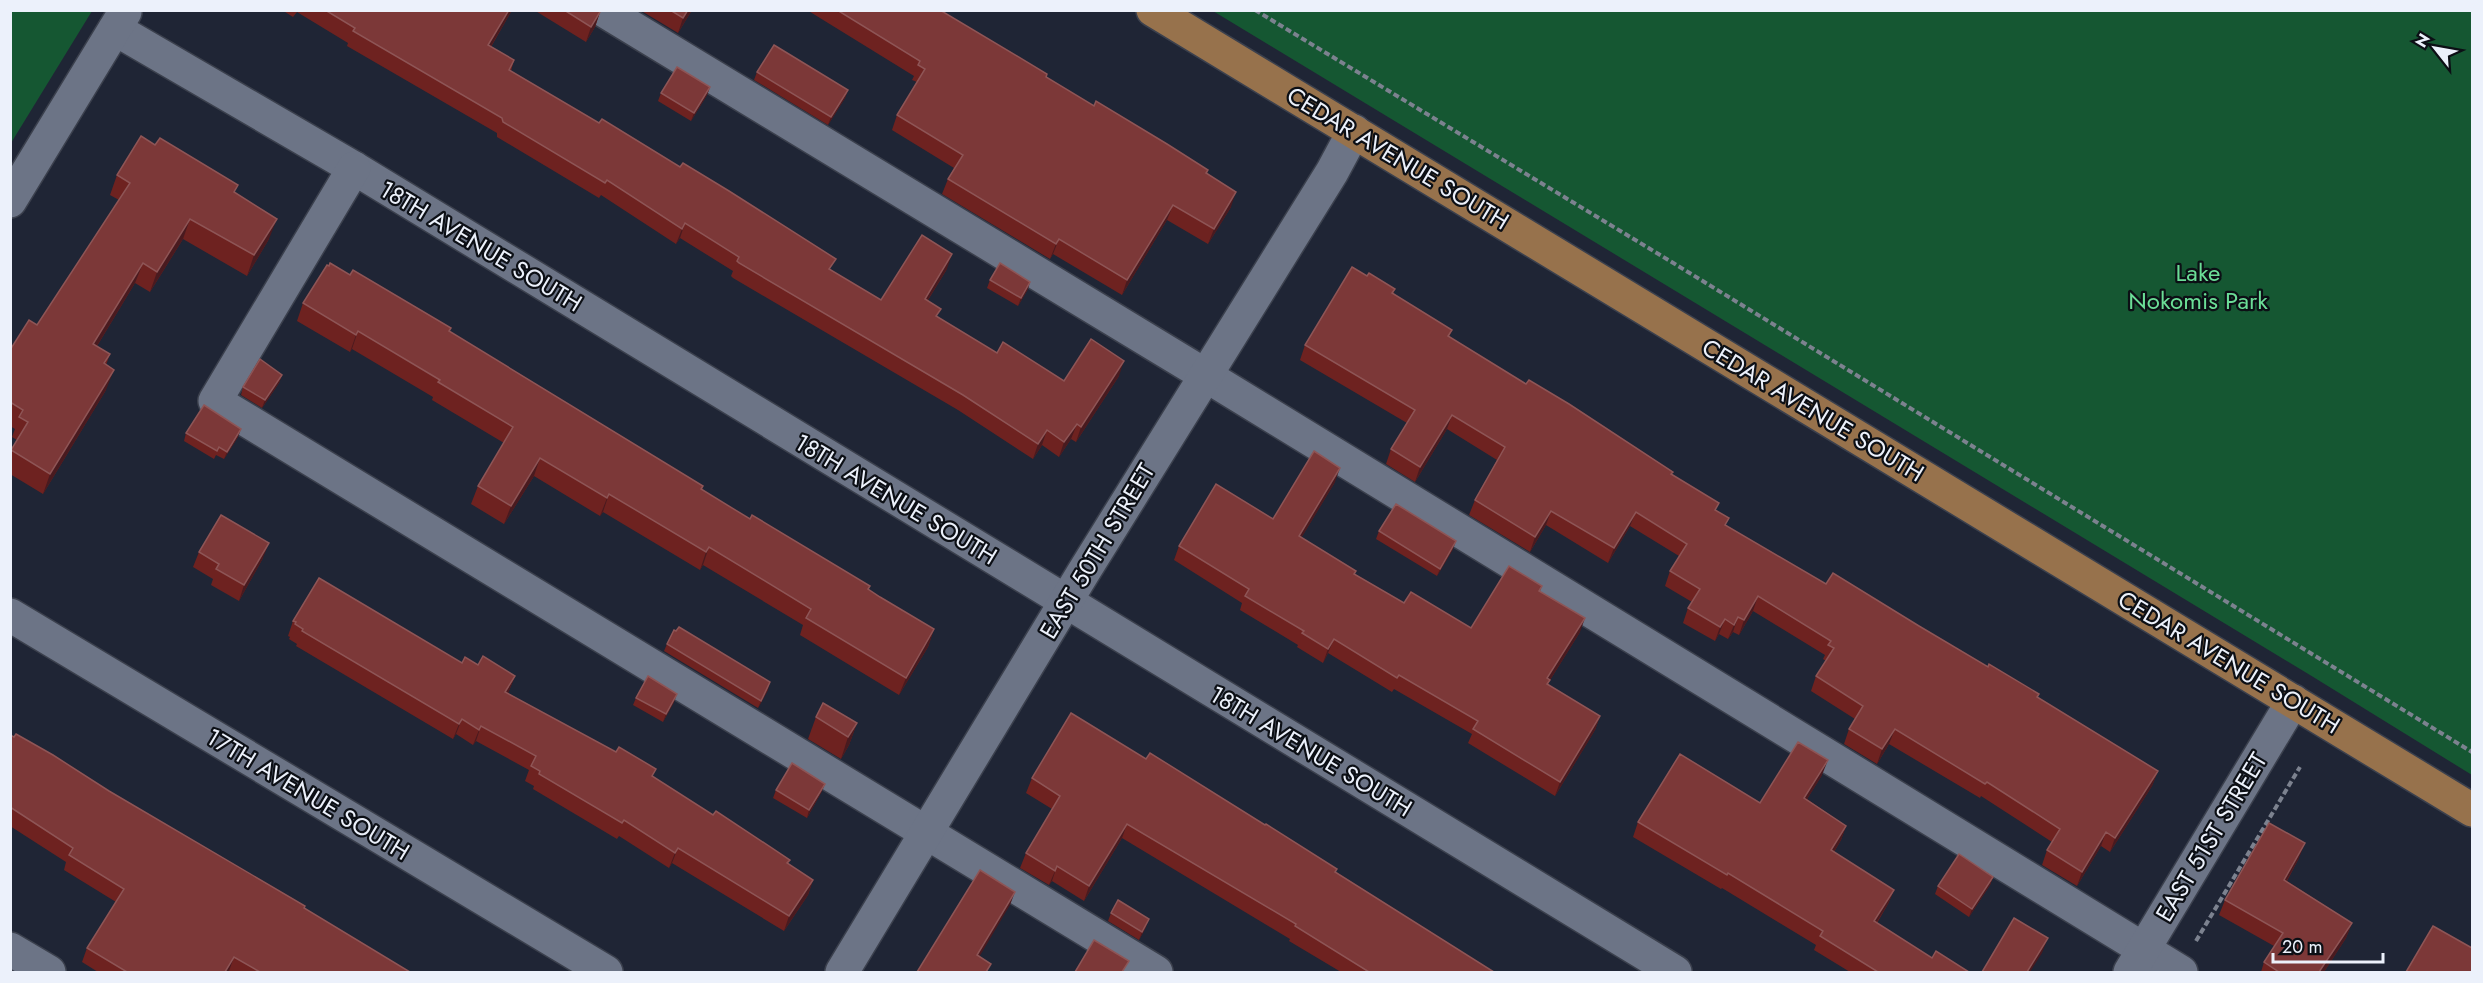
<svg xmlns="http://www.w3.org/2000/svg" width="2483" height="983" font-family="Jost,sans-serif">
	<rect width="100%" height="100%" fill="#1f2535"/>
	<g fill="#155732">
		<polygon points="11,10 92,11 11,143 10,11"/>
		<polygon points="1213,11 2472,11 2472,775 2310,675"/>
	</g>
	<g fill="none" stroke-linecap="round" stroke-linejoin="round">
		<g stroke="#3b404d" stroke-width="36">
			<g id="minor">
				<polyline points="603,10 1205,375 2181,972"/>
				<polyline points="115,29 354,168 1675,972"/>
				<polyline points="354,168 215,401 1156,972"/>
				<polyline points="10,201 125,12"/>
				<polyline points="10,615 606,972"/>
				<polyline points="10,949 49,972"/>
				<polyline points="842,972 1083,573 1332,172 1354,131"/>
				<polyline points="2130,972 2293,701"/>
			</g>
		</g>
		<g stroke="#3b404d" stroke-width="36">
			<polyline id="major" points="1153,10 2472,810"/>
		</g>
		<g stroke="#7c828f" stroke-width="4" stroke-dasharray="6 3" stroke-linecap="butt">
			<polyline points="1255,10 1670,261 2472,752"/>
			<polyline points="2196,941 2300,767"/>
		</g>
		<use href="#minor" stroke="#6c7486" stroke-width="33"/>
		<use href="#major" stroke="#97724c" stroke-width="33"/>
	</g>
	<g fill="#6e2220">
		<polygon points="282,10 512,10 491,47 514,60 511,71 831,270 881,300 947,269 928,300 938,317 997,353 1064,381 1119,376 1076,442 1071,439 1059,457 1042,445 1033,459 958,410 733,278 731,276 733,271 680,238 676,244 601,195 599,198 497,137 497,133 347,46 348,43 297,12 293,17"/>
		<polygon points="534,10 599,10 600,12 595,27 586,42"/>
		<polygon points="640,10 692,10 678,33"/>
		<polygon points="807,10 940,10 1046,77 1094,106 1208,170 1207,174 1231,207 1208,244 1167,220 1122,295 1053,254 1050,259 942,194 948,179 954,168 892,130 897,115 917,82 912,80 914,76"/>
		<polygon points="757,72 848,90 845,98 828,125 754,80"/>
		<polygon points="710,87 707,95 691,121 658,101 661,93"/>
		<polygon points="117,175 235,193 269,239 247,276 183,239 150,292 135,283 97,346 110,354 106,365 106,390 43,494 10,474 10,452 17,440 12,437 15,429 10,426 10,350 37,325 119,200 110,195"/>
		<polygon points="350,275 449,331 703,486 702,490 934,629 928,647 899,695 800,635 803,625 703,565 700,570 603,512 600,516 534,476 504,524 471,504 478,486 504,443 432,400 433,397 352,349 350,352 297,321 303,303"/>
		<polygon points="1367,276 1395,289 1393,294 1452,330 1449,337 1672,474 1717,511 1726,526 1826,584 1919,626 2037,697 2158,771 2152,786 2110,852 2101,846 2077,886 2042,865 2047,850 2052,842 1981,796 1980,798 1889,744 1877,764 1844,744 1849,729 1855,719 1811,691 1816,676 1826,661 1823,659 1825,655 1753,611 1739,635 1733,632 1728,639 1719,634 1715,641 1683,623 1688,608 1692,602 1665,586 1670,571 1679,556 1630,526 1608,563 1546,525 1530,552 1469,515 1475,500 1497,460 1447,429 1415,482 1386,464 1391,449 1407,423 1300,360 1305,345"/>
		<polygon points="990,280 1028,289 1018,306 987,288"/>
		<polygon points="282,375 279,383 262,408 241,395 243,387"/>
		<polygon points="186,433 238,437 224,459 216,455 214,459 184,441"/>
		<polygon points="1335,482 1301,538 1355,574 1404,603 1471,628 1542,586 1540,591 1580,632 1550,680 1548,685 1600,716 1595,730 1555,796 1468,743 1472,734 1394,689 1392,692 1328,653 1323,663 1297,647 1298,645 1240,610 1242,603 1174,560 1179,546 1273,519"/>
		<polygon points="1379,531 1453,549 1437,576 1376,539"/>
		<polygon points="199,552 263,558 239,601 211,585 213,579 193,567"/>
		<polygon points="293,621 462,663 478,665 515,676 508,693 653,777 713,815 790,860 788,864 813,880 808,895 784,931 672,863 669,868 619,836 617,839 533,789 534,786 525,781 529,770 476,741 473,745 456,734 453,739 296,646 297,644 289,639 290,637 288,636"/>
		<polygon points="667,644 768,690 758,708 664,651"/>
		<polygon points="636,698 674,702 663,722 633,705"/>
		<polygon points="816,717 857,723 849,745 841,759 808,739"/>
		<polygon points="10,735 109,791 410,972 230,972 229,971 228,972 98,972 82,962 87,948 116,902 64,870 66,862 10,826"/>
		<polygon points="1146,759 1336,872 1494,972 1341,972 1289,941 1290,939 1122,838 1084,901 1052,881 1049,885 1020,868 1026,853 1052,809 1026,793 1032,778"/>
		<polygon points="1822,775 1807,799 1846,826 1841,840 1834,852 1894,890 1888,904 1877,923 1932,958 1969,972 1850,972 1814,950 1816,945 1722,888 1721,889 1633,837 1638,822 1760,803"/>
		<polygon points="776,790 822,791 807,818 773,798"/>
		<polygon points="2299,858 2287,881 2352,923 2346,938 2324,972 2261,972 2264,962 2274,946 2219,915 2225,900"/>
		<polygon points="1993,877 1990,885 1969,917 1935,894 1938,886"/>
		<polygon points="1111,913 1146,927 1139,940 1108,921"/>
	</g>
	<g fill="#491a1f">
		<polygon points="509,10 512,10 483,60 488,45"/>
		<polygon points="688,10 692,10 678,33 683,18"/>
		<polygon points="600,12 595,27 586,42 591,27"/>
		<polygon points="710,87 707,95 691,121 694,113"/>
		<polygon points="848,90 845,98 828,125 831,117"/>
		<polygon points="1236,192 1231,207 1208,244 1214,229"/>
		<polygon points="1173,205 1167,220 1122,295 1127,280"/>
		<polygon points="190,219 183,239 150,292 157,272"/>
		<polygon points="277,219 269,239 247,276 254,255"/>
		<polygon points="685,223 680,238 676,244 682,229"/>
		<polygon points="1059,239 1053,254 1050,259 1056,244"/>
		<polygon points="952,254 947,269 919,314 925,299"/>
		<polygon points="143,263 135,283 86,364 93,344"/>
		<polygon points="1030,282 1028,289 1018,306 1021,298"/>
		<polygon points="358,331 352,349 350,352 356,335"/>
		<polygon points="1124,361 1119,376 1076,442 1081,427"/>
		<polygon points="114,370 106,390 43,494 50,474"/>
		<polygon points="282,375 279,383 262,408 265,400"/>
		<polygon points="1452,415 1447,429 1415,482 1420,467"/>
		<polygon points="1077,424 1071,439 1059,457 1064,442"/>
		<polygon points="241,429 238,437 224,459 227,452"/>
		<polygon points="1047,430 1042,445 1033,459 1038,444"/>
		<polygon points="540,458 534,476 504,524 511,506"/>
		<polygon points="1340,468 1335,482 1294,550 1299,536"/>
		<polygon points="609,494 603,512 600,516 607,498"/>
		<polygon points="1551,511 1546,525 1530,552 1535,537"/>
		<polygon points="1636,512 1630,526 1608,563 1614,548"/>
		<polygon points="1456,541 1453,549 1437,576 1440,569"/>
		<polygon points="269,543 263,558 239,601 244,585"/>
		<polygon points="709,547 703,565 700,570 706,552"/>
		<polygon points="1758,596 1753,611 1739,635 1744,620"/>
		<polygon points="1738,617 1733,632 1728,639 1734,625"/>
		<polygon points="1585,618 1580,632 1550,680 1545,694 1547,678"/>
		<polygon points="1725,619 1719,634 1715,641 1720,627"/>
		<polygon points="934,629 928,647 899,695 906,678"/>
		<polygon points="1334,639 1328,653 1323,663 1328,649"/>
		<polygon points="515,676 509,691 500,707 505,692"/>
		<polygon points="770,682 768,690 758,708 761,701"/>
		<polygon points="677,694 674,702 663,722 666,714"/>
		<polygon points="1600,716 1595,730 1555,796 1560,782"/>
		<polygon points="462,719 456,734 453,739 459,724"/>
		<polygon points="857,723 849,745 841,759 848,737"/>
		<polygon points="481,726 476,741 473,745 479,730"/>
		<polygon points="1895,729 1889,744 1877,764 1882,749"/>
		<polygon points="1828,760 1822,775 1799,812 1804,798"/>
		<polygon points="2158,771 2152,786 2110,852 2115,838"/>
		<polygon points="825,784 822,791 807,818 809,810"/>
		<polygon points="1127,824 1122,838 1084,901 1089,886"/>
		<polygon points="1846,826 1841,840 1826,865 1831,850"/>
		<polygon points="2106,832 2101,846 2077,886 2082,872"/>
		<polygon points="2305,843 2299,858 2279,895 2284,880"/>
		<polygon points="678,848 672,863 669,868 675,853"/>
		<polygon points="1057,866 1052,881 1049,885 1055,871"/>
		<polygon points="1993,877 1990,885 1969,917 1972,909"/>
		<polygon points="813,880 808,895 784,931 789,916"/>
		<polygon points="1894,890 1888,904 1868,936 1874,921"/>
		<polygon points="1015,892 1010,905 972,969 977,955"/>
		<polygon points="1149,919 1146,927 1139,940 1142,932"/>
		<polygon points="2352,923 2346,938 2324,972 2319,972"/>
		<polygon points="2048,938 2042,953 2030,972 2027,972"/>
		<polygon points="234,957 229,971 228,972 225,972"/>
	</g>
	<g fill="#7c3838" stroke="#8e5556" stroke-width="1.5">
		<polygon points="325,10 509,10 488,45 514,60 509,70 599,123 602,119 680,167 683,163 729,191 836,259 829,269 881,300 922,235 952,254 925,299 941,309 936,316 997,353 1003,342 1064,381 1091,339 1124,361 1081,427 1077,424 1064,442 1047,430 1038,444 963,395 739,263 737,261 739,257 685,223 682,229 607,180 605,183 503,122 502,118 353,31 355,28"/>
		<polygon points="564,10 599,10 600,12 591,27"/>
		<polygon points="670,10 688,10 683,18"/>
		<polygon points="837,10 940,10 1047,74 1046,77 1094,106 1096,101 1167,144 1208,170 1206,173 1236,192 1214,229 1173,205 1127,280 1059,239 1056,244 948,179 963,155 897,115 925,69 918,65 920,61"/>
		<polygon points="774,45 848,90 831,117 757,72"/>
		<polygon points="677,67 710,87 694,113 661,93"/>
		<polygon points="141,136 155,145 160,138 238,185 234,192 277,219 254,255 190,219 157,272 143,263 93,344 110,354 104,363 114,370 50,474 11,450 28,422 19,417 23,410 10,402 10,350 29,320 37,325 130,183 117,175"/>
		<polygon points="330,263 350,275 353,270 451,328 449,331 703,486 701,489 750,519 752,515 870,586 868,589 880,597 934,629 906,678 806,618 811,609 709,547 706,552 609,494 607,498 540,458 511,506 478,486 513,427 438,382 440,380 358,331 356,335 303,303 327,265 329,266"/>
		<polygon points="1000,263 1030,282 1021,298 990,280"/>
		<polygon points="1352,267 1367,276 1369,273 1395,289 1392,293 1452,330 1448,336 1526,384 1529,380 1569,404 1673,472 1671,474 1719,503 1715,510 1729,518 1725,525 1826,584 1833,573 1919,626 1988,667 1989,664 2039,694 2037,697 2158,771 2115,838 2106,832 2082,872 2047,850 2060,829 1987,782 1985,784 1895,729 1882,749 1849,729 1863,706 1816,676 1834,648 1828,645 1831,641 1758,596 1744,620 1738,617 1734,625 1725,619 1720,627 1688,608 1700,589 1670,571 1687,544 1636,512 1614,548 1551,511 1535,537 1475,500 1505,447 1452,415 1420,467 1391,449 1415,410 1305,345"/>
		<polygon points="260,359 282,375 265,400 243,387"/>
		<polygon points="204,405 241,429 227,452 219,447 217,451 186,433"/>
		<polygon points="1314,451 1340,468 1299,536 1356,571 1354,574 1404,603 1411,592 1471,628 1509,566 1542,586 1539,591 1585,618 1547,678 1550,680 1547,684 1600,716 1560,782 1473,729 1478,721 1399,675 1397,678 1334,639 1328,649 1302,633 1304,631 1245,596 1249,589 1179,546 1216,484 1273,519"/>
		<polygon points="1396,504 1456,541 1440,569 1379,531"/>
		<polygon points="221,515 269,543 244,585 216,569 219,564 199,552"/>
		<polygon points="319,578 462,663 465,657 478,665 483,656 515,676 505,692 616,752 619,747 656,769 652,776 713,815 716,811 790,860 787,863 813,880 789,916 678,848 675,853 624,820 622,823 539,774 540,771 531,766 536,756 481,726 479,730 462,719 459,724 302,631 303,629 295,624 296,622 293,621"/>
		<polygon points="679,627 770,682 761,701 667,644 674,630 676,631"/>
		<polygon points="648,676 677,694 666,714 636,698"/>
		<polygon points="823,703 857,723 848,737 816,717"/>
		<polygon points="1071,713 1146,759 1150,753 1265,825 1266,824 1337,869 1335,872 1494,972 1369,972 1295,926 1296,924 1127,824 1089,886 1057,866 1055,871 1026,853 1060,796 1032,778"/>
		<polygon points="16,734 53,755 109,791 305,906 304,908 410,972 260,972 234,957 225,972 127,972 87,948 124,889 69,855 73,848 10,807 10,735 14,737"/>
		<polygon points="1798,742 1828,760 1804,798 1846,826 1831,850 1894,890 1874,921 1932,958 1936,951 1969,972 1878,972 1820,936 1823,931 1728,873 1727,875 1638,822 1680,754 1760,803"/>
		<polygon points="792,763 825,784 809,810 776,790"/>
		<polygon points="2269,823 2305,843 2284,880 2352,923 2319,972 2279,972 2264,962 2283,933 2225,900"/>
		<polygon points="1959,854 1993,877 1972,909 1938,886"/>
		<polygon points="980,870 1015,892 977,955 991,964 986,972 987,972 917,972"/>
		<polygon points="1118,900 1149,919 1142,932 1111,913"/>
		<polygon points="2014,918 2048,938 2027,972 1982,972"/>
		<polygon points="2433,926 2472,948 2472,972 2406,972"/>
		<polygon points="1094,940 1129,961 1122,972 1075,972"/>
	</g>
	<g text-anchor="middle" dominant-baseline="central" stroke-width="4.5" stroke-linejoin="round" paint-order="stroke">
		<g font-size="24" fill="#ecf1fb" stroke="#0c0f15">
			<text transform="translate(1398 158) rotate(31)">CEDAR AVENUE SOUTH</text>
			<text transform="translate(481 246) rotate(31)">18TH AVENUE SOUTH</text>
			<text transform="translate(1813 410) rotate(31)">CEDAR AVENUE SOUTH</text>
			<text transform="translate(896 499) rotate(31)">18TH AVENUE SOUTH</text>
			<text transform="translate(1097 551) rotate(-59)">EAST 50TH STREET</text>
			<text transform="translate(2229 662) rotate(31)">CEDAR AVENUE SOUTH</text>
			<text transform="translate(1311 751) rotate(31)">18TH AVENUE SOUTH</text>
			<text transform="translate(308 794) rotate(31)">17TH AVENUE SOUTH</text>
			<text transform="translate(2211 837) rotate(-59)">EAST 51ST STREET</text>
		</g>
		<g font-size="24" fill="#6bde97" stroke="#0c0f15">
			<text x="2198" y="272">Lake<tspan x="2198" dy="28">Nokomis Park</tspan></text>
		</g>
	</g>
	<rect width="2483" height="983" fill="none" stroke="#ecf1fb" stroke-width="24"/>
	<g transform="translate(2435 48) rotate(301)" stroke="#0c0f15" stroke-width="4.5" paint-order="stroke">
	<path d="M0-4.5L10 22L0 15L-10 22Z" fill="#ecf1fb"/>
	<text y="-9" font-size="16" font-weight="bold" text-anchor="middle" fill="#ecf1fb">N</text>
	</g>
	<path d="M2273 953v9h110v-9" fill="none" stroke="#ecf1fb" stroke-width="3"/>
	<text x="2282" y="953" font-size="18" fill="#ecf1fb" stroke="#0c0f15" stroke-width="4.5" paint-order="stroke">20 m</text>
</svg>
